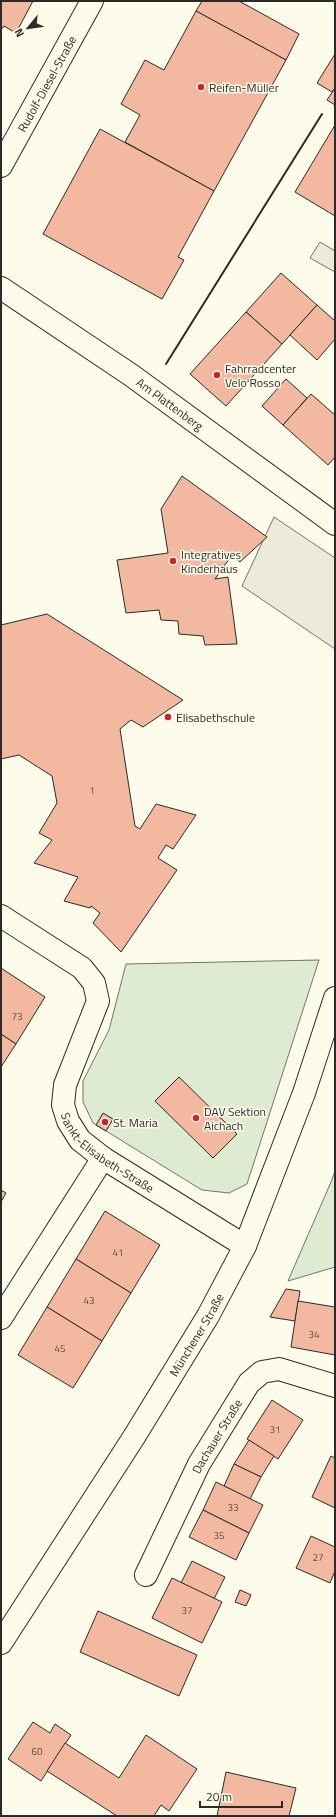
<svg xmlns="http://www.w3.org/2000/svg" width="336" height="1817" font-family="'Titillium Web',sans-serif">
	<rect width="100%" height="100%" fill="#fdfbea"/>
	<g fill="#deebd1" stroke="#74746e">
		<polygon points="319,960 247,1184 229,1193 202,1190 93,1123 83,1102 83,1081 109,1030 126,964"/>
		<polygon points="335,1171 335,1267 288,1281 331,1182"/>
	</g>
	<g fill="#eceadb" stroke="#74746e">
		<polygon points="320,242 335,251 335,272 310,258"/>
		<polygon points="274,517 335,558 335,649 242,586"/>
	</g>
	<g fill="#f2b8a0" stroke="#2b2b2b">
		<polygon points="1,1 33,1 16,33 4,26 1,30"/>
		<polygon points="202,1 239,1 299,34 286,60 196,11"/>
		<polygon points="196,11 286,60 214,191 125,142 140,115 121,104 145,60 164,70"/>
		<polygon points="335,54 335,88 332,92 317,83"/>
		<polygon points="335,88 335,105 327,100"/>
		<polygon points="335,125 335,216 295,192"/>
		<polygon points="100,129 214,191 178,257 184,260 162,299 43,234"/>
		<polygon points="281,273 317,305 282,344 246,312"/>
		<polygon points="317,305 335,321 335,339 317,360 290,335"/>
		<polygon points="246,312 282,344 226,406 190,374"/>
		<polygon points="286,379 307,398 283,425 262,406"/>
		<polygon points="311,394 335,415 335,457 328,465 283,425"/>
		<polygon points="182,476 267,537 240,562 232,555 215,579 228,577 237,644 205,645 203,636 179,634 178,621 161,620 159,610 126,613 117,560 168,553 161,509"/>
		<polygon points="47,614 183,700 143,727 131,720 120,729 135,826 140,829 156,804 196,815 173,849 166,845 158,858 177,870 121,952 93,923 100,913 91,906 90,908 64,901 78,877 34,863 52,840 39,833 57,803 52,776 19,755 1,759 1,625"/>
		<polygon points="1,968 45,997 16,1044 1,1034"/>
		<polygon points="1,1034 16,1044 1,1067"/>
		<polygon points="179,1077 237,1134 213,1158 155,1101"/>
		<polygon points="103,1113 113,1119 106,1131 96,1125"/>
		<polygon points="1,1190 6,1193 1,1202"/>
		<polygon points="105,1211 160,1245 131,1293 76,1259"/>
		<polygon points="76,1259 131,1293 102,1341 47,1307"/>
		<polygon points="286,1289 300,1291 295,1321 270,1317"/>
		<polygon points="298,1301 335,1307 335,1355 291,1347"/>
		<polygon points="47,1307 102,1341 73,1388 18,1355"/>
		<polygon points="272,1400 303,1420 278,1459 247,1439"/>
		<polygon points="249,1440 274,1456 261,1477 234,1464"/>
		<polygon points="331,1456 335,1458 335,1508 312,1497"/>
		<polygon points="234,1464 261,1477 250,1499 224,1486"/>
		<polygon points="216,1482 263,1505 249,1533 203,1510"/>
		<polygon points="203,1510 249,1533 236,1560 189,1537"/>
		<polygon points="311,1536 335,1547 335,1571 330,1583 296,1568"/>
		<polygon points="192,1561 225,1577 214,1599 181,1583"/>
		<polygon points="172,1578 222,1602 202,1643 152,1618"/>
		<polygon points="240,1590 251,1595 246,1606 235,1602"/>
		<polygon points="98,1611 197,1655 179,1696 80,1652"/>
		<polygon points="33,1722 50,1733 55,1724 71,1735 41,1781 8,1759"/>
		<polygon points="146,1735 197,1769 169,1811 161,1805 154,1816 117,1816 47,1771 65,1743 119,1778"/>
		<polygon points="226,1772 296,1788 289,1816 217,1816"/>
	</g>
	<g fill="none" stroke-linecap="round" stroke-linejoin="round">
		<g stroke="#2b2b2b" stroke-width="24">
			<g id="street">
				<path id="s1" d="M1 166 92 1"/>
				<path id="s2" d="M1 288 131 375 335 524"/>
				<path id="s3" d="M1 916 82 968 94 983 98 1001 65 1085 63 1105 68 1121 80 1140 103 1158 245 1246"/>
				<polyline points="1,1318 103,1158"/>
				<path id="s4" d="M146 1575 199 1464 249 1383 262 1372 279 1369 335 1386"/>
			</g>
		</g>
		<g stroke="#2b2b2b" stroke-width="24">
			<g id="secondary">
				<path id="s5" d="M1 1643 134 1437 208 1316 245 1246 304 1093 335 998"/>
			</g>
		</g>
		<use href="#street" stroke="#fdfbea" stroke-width="22"/>
		<use href="#secondary" stroke="#fdfbea" stroke-width="22"/>
		<polyline stroke="#2b2b2b" stroke-width="2" points="166,364 322,114"/>
	</g>
	<g fill="#c62828" stroke="#fdfbea" stroke-width="1.5">
		<circle cx="201" cy="87" r="4"/>
		<circle cx="217" cy="375" r="4"/>
		<circle cx="173" cy="561" r="4"/>
		<circle cx="168" cy="717" r="4"/>
		<circle cx="196" cy="1118" r="4"/>
		<circle cx="105" cy="1122" r="4"/>
	</g>
	<g text-anchor="middle" dominant-baseline="central" stroke-width="3" stroke-linejoin="round" paint-order="stroke">
		<g font-size="10" fill="#5d4e48">
			<text x="92" y="790">1</text>
			<text x="17" y="1016">73</text>
			<text x="118" y="1252">41</text>
			<text x="89" y="1300">43</text>
			<text x="314" y="1334">34</text>
			<text x="60" y="1348">45</text>
			<text x="275" y="1429">31</text>
			<text x="233" y="1507">33</text>
			<text x="219" y="1535">35</text>
			<text x="318" y="1557">27</text>
			<text x="187" y="1610">37</text>
			<text x="37" y="1751">60</text>
		</g>
		<g font-size="12" fill="#2b2b2b" stroke="#fdfbea">
			<text stroke="none"><textPath href="#s1" startOffset="94">Rudolf-Diesel-Straße</textPath></text>
			<text stroke="none"><textPath href="#s2" startOffset="205">Am Plattenberg</textPath></text>
			<text stroke="none"><textPath href="#s3" startOffset="312">Sankt-Elisabeth-Straße</textPath></text>
			<text stroke="none"><textPath href="#s5" startOffset="365">Münchener Straße</textPath></text>
			<text stroke="none"><textPath href="#s4" startOffset="156">Dachauer Straße</textPath></text>
		</g>
		<g font-size="12" fill="#2b2b2b" stroke="#fdfbea" text-anchor="start">
			<text x="209" y="87">Reifen-Müller</text>
			<text x="225" y="368">Fahrradcenter<tspan x="225" dy="14">Velo Rosso</tspan></text>
			<text x="181" y="554">Integratives<tspan x="181" dy="14">Kinderhaus</tspan></text>
			<text x="176" y="717">Elisabethschule</text>
			<text x="204" y="1111">DAV Sektion<tspan x="204" dy="14">Aichach</tspan></text>
			<text x="113" y="1122">St. Maria</text>
		</g>
	</g>
	<rect width="336" height="1817" fill="none" stroke="#2b2b2b" stroke-width="4"/>
	<g transform="translate(28 28) rotate(241)" stroke="#fdfbea" stroke-width="3" paint-order="stroke">
	<path d="M0-3L7 15L0 10L-7 15Z" fill="#2b2b2b"/>
	<text y="-6" font-size="11" font-weight="bold" text-anchor="middle" fill="#2b2b2b">N</text>
	</g>
	<path d="M200 1801v6h82v-6" fill="none" stroke="#2b2b2b" stroke-width="2"/>
	<text x="206" y="1801" font-size="12" fill="#2b2b2b" stroke="#fdfbea" stroke-width="3" paint-order="stroke">20 m</text>
</svg>
